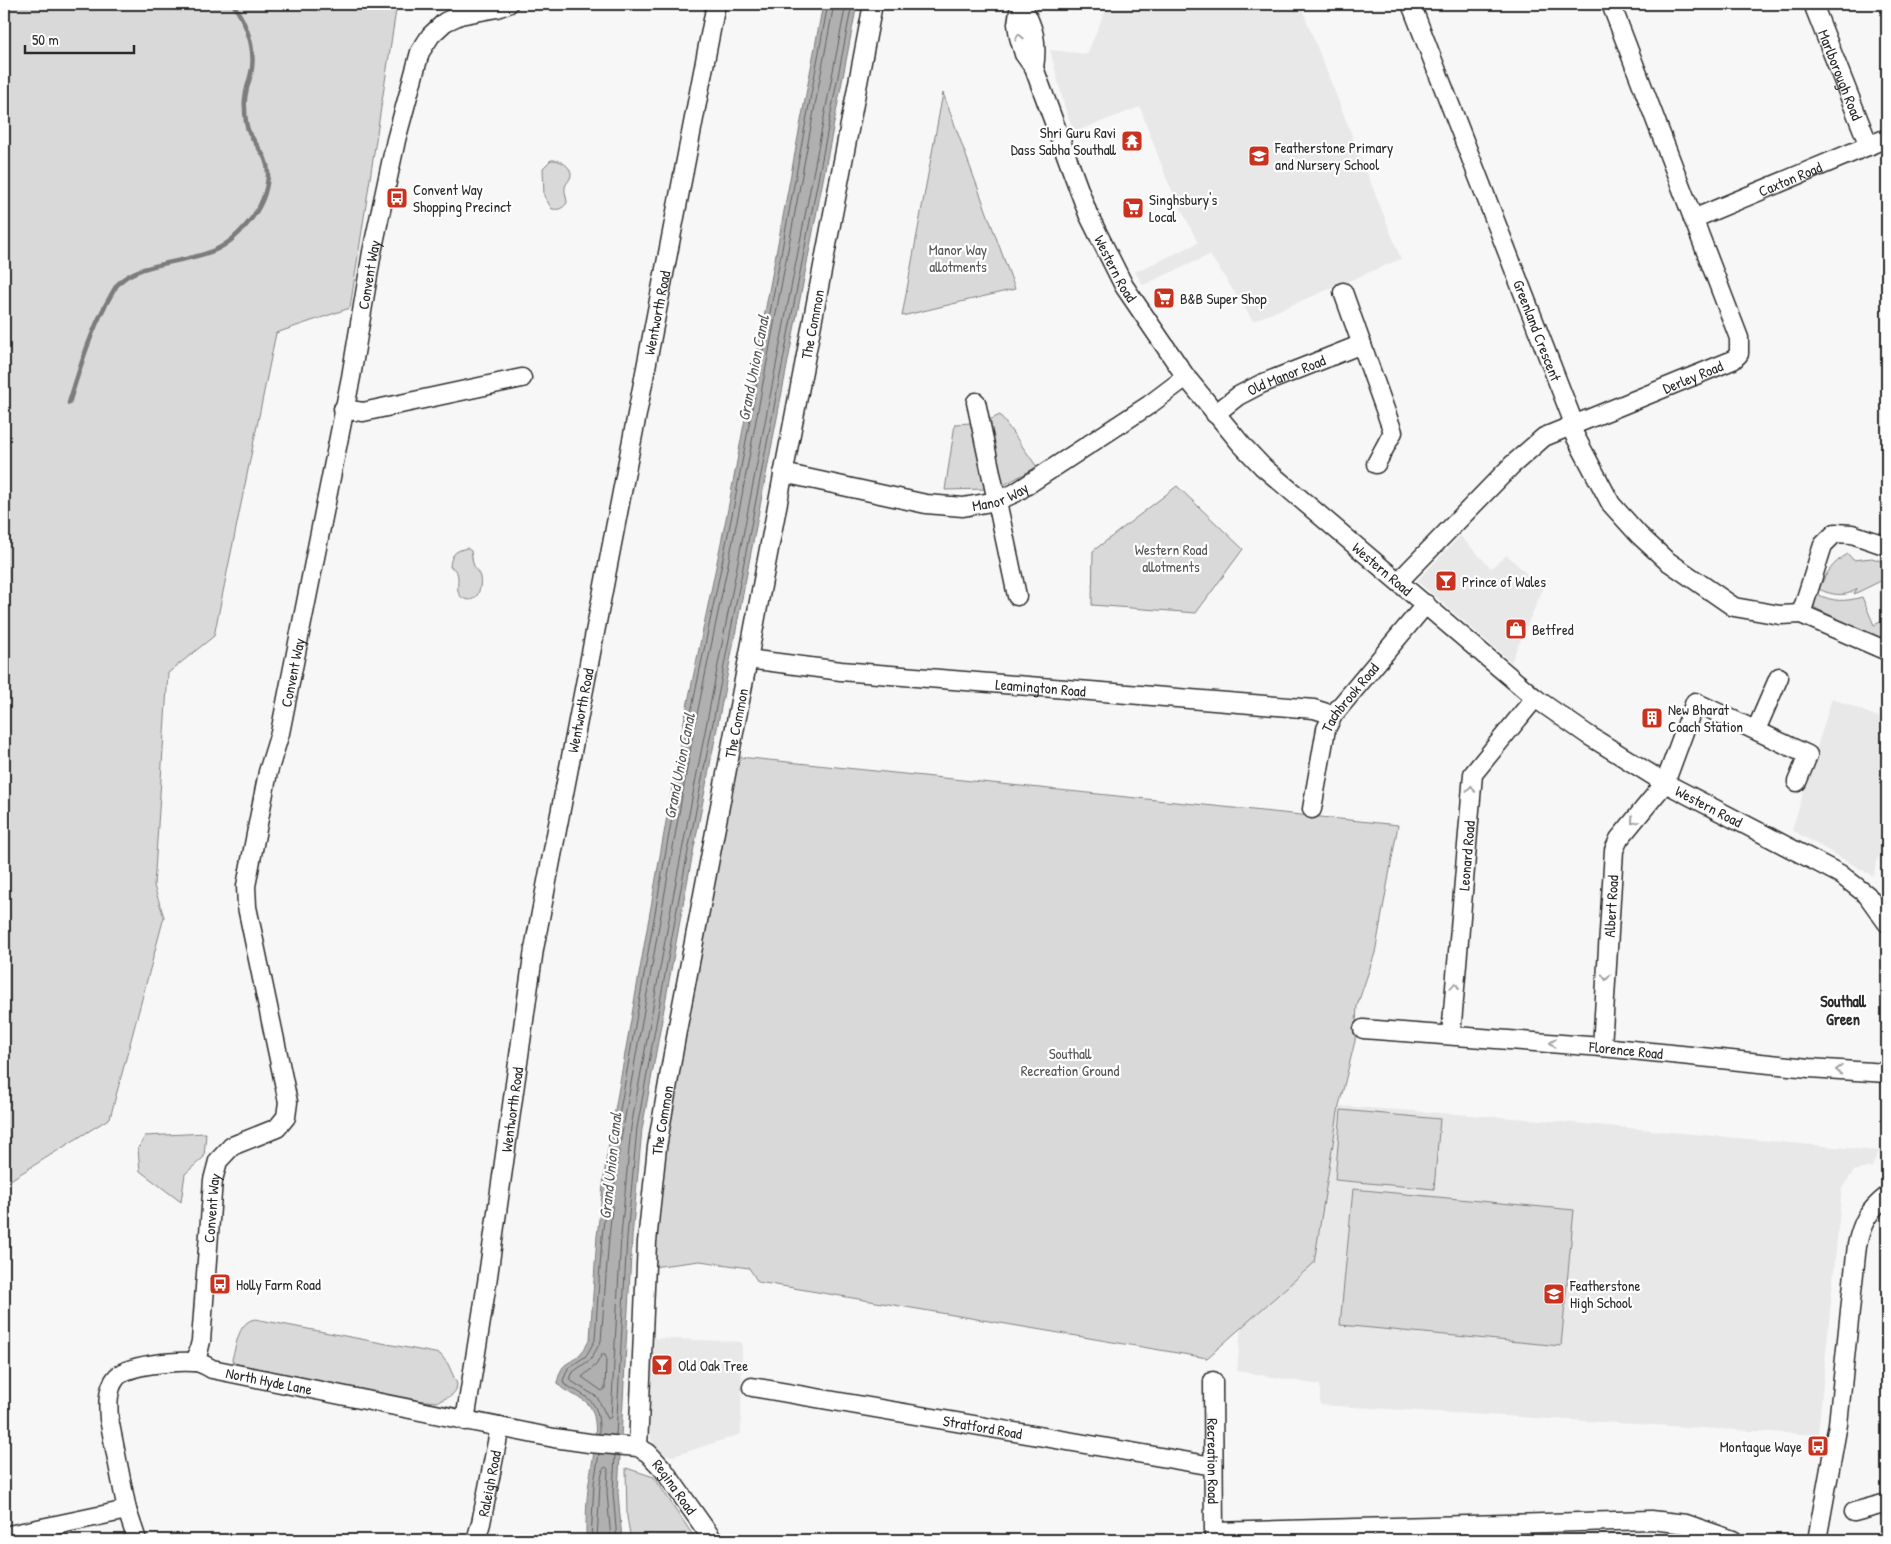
<svg xmlns="http://www.w3.org/2000/svg" width="1891" height="1544" font-family="'Patrick Hand',sans-serif">
	<rect width="100%" height="100%" fill="#f7f7f7"/>
	<filter id="ink" filterUnits="userSpaceOnUse"><feTurbulence type="fractalNoise" baseFrequency=".02" numOctaves="2"/><feDisplacementMap in="SourceGraphic" scale="10" xChannelSelector="R" yChannelSelector="G"/><feConvolveMatrix kernelMatrix="1 2 1 2 8 2 1 2 1" color-interpolation-filters="sRGB"/></filter>
	<g filter="url(#ink)">
		<g fill="#e8e8e8">
			<polygon points="1108,4 1300,4 1401,259 1253,321 1210,255 1143,285 1135,272 1198,243 1167,180 1140,107 1074,132 1065,108 1050,50 1087,54"/>
			<polygon points="1460,536 1491,568 1507,555 1543,589 1511,662 1417,581"/>
			<polygon points="1832,698 1887,721 1887,827 1873,876 1792,830"/>
			<polygon points="1339,1106 1542,1120 1879,1151 1872,1167 1854,1171 1842,1188 1818,1435 1320,1405 1320,1385 1237,1371 1241,1325 1314,1263"/>
			<polygon points="653,1338 742,1342 741,1434 674,1456 656,1453 649,1433"/>
		</g>
		<g fill="#d9d9d9" stroke="#828282">
			<polygon points="4,4 397,4 350,308 276,333 214,636 168,673 154,886 164,917 110,1118 4,1184"/>
			<polygon points="943,93 1015,289 902,316"/>
			<path d="M551 160C559 159 572 166 571 176 570 180 566 183 565 187 564 192 567 198 567 203 562 209 559 210 552 209L544 196 543 168Z"/>
			<polygon points="1000,415 1037,467 1000,487 987,421"/>
			<polygon points="971,423 986,489 945,490 955,424"/>
			<polygon points="1177,486 1243,549 1196,613 1092,605 1093,551"/>
			<path d="M467 548 471 551C472 556 472 559 473 563 474 569 479 572 480 577 482 586 478 604 465 599 449 593 467 573 450 567 451 555 454 551 467 548Z"/>
			<path d="M1848 554 1853 560 1872 558 1887 563V578L1854 594 1857 588C1848 598 1830 595 1819 589 1826 573 1833 562 1848 554Z"/>
			<path d="M1817 594C1833 602 1845 602 1862 597L1874 625 1887 619V642L1815 608 1813 604Z"/>
			<polygon points="730,756 1398,825 1375,953 1357,1006 1355,1041 1339,1106 1314,1263 1207,1358 758,1282 749,1268 700,1261 652,1267 660,1149"/>
			<polygon points="1341,1110 1440,1119 1434,1189 1335,1180"/>
			<polygon points="206,1133 204,1157 185,1174 181,1202 140,1171 138,1149 145,1136"/>
			<polygon points="1353,1189 1574,1210 1561,1346 1340,1325"/>
			<path d="M255 1319 440 1354 448 1364 457 1384 456 1390 451 1396 437 1402 405 1399 233 1363 232 1359C237 1344 238 1322 255 1319Z"/>
			<polygon points="626,1468 654,1477 696,1540 631,1540 627,1517"/>
		</g>
		<path fill="#b0b0b0" stroke="#7b7b7b" d="M823 4H857L684 899 642 1129 632 1237 618 1492 622 1540H586C586 1521 586 1501 589 1482 592 1462 602 1422 589 1405 581 1395 565 1394 557 1383 563 1358 567 1368 581 1353 585 1349 587 1344 590 1339L597 1236 606 1161 683 726 728 509Z"/>
		<g fill="none" stroke-linecap="round" stroke-linejoin="round">
			<g stroke="#606060" stroke-width="1">
				<polyline points="834,4 739,511 694,729 617,1162 609,1237 601,1341 591,1359 573,1372 570,1379 571,1381 597,1397 608,1419 611,1417 621,1236 631,1127 673,897 846,4"/>
				<polygon points="602,1355 605,1355 606,1357 605,1389 602,1391 582,1377 596,1365"/>
				<path d="M599 1434C600 1403 591 1398 565 1385L563 1381 568 1368 586 1356 595 1340 602 1237 611 1161 688 727 733 510 828 4"/>
				<polyline points="616,1435 627,1237 637,1128 679,898 852,4"/>
				<polyline points="615,1455 613,1492 617,1540"/>
				<polyline points="591,1540 594,1483 599,1454"/>
				<polyline points="597,1540 600,1484 603,1469 606,1467 608,1469 607,1492 611,1540"/>
			</g>
			<path stroke="#7b7b7b" stroke-width="4.5" d="M69 403C80 368 89 336 106 304 110 298 113 290 118 284 137 263 183 263 210 252 225 247 238 235 248 223 260 209 267 193 268 175 269 156 255 146 248 130 246 124 245 115 245 108 243 93 250 82 252 68 255 45 245 21 233 4"/>
			<g stroke="#2b2b2b" stroke-width="21">
				<g id="minor">
					<path id="s1" d="M1020 4 1017 24 1019 37 1024 54 1034 68 1088 214 1124 286 1186 377 1241 444 1263 467 1535 698 1588 735 1665 783 1840 874 1867 895 1887 923"/>
					<path d="M1021 4C1034 27 1038 42 1034 68"/>
					<path id="s2" d="M1411 4 1571 416 1574 434 1611 504 1639 535 1666 560 1734 607 1780 615 1801 614"/>
					<path id="s3" d="M1813 4 1869 146"/>
					<path id="s4" d="M1693 219 1887 138"/>
					<polyline points="1343,292 1393,432 1376,464"/>
					<polyline points="976,402 1017,596"/>
					<polyline points="343,409 363,412 522,378"/>
					<path id="s5" d="M1215 414 1238 396 1261 384 1362 344"/>
					<path id="s6" d="M783 473 926 504 963 507 997 501 1015 493 1149 405 1186 377"/>
					<polyline points="1887,546 1852,534 1835,533 1823,545 1801,614 1887,651"/>
					<path id="s7" d="M1399 581 1512 465 1544 437 1733 360 1739 354V338L1611 4"/>
					<path id="s8" d="M748 659 841 671 1314 709 1333 715"/>
					<polyline points="1756,730 1779,677"/>
					<path id="s9" d="M1312 809 1326 729 1333 715 1426 604"/>
					<path id="s10" d="M1363 1029 1602 1047 1809 1068 1887 1073"/>
					<path id="s11" d="M1451 1035 1473 774 1535 698"/>
					<path id="s12" d="M1602 1047 1614 850 1619 839 1665 783 1695 702 1808 755 1797 782"/>
					<path id="s13" d="M196 1362 201 1341 213 1180 218 1161 232 1146 277 1128 286 1117 288 1102 247 907 246 886 268 772 280 733 351 377 372 252 396 140 420 52 431 35 445 22 460 15 497 8 508 4"/>
					<path id="s14" d="M1213 1381 1214 1540"/>
					<path id="s15" d="M752 1387 1213 1466"/>
					<path id="s16" d="M465 1421 487 1283 534 949 716 4"/>
					<path id="s17" d="M638 1447 647 1242 657 1147 677 1031 873 4"/>
					<polyline points="1854,1512 1887,1503"/>
					<polyline points="1214,1532 1651,1520 1686,1524 1733,1540"/>
					<polyline points="4,1536 127,1510"/>
					<path id="s18" d="M137 1540 127 1510 109 1419C108 1406 107 1389 116 1378 126 1364 177 1361 194 1362 200 1362 207 1366 212 1369L554 1438 589 1443 638 1447 648 1453 663 1469 713 1540"/>
					<path id="s19" d="M476 1540 481 1523 500 1427"/>
					<path d="M1817 1540 1838 1424 1857 1245C1862 1222 1868 1211 1887 1196"/>
				</g>
			</g>
			<use href="#minor" stroke="#fff" stroke-width="18"/>
		</g>
		<defs><path id="oneway-chevron" d="M-2-3.5L2.5 0L-2 3.5" fill="none" stroke-width="1.6" stroke-linecap="round" stroke-linejoin="round" transform="scale(1.25)"/></defs>
		<g stroke="#a0a0a0">
			<use href="#oneway-chevron" transform="translate(1019 37) rotate(-102)"/>
			<use href="#oneway-chevron" transform="translate(1471 789) rotate(-85)"/>
			<use href="#oneway-chevron" transform="translate(1634 821) rotate(130)"/>
			<use href="#oneway-chevron" transform="translate(1606 977) rotate(93)"/>
			<use href="#oneway-chevron" transform="translate(1455 986) rotate(-85)"/>
			<use href="#oneway-chevron" transform="translate(1553 1043) rotate(-175)"/>
			<use href="#oneway-chevron" transform="translate(1839 1070) rotate(-177)"/>
		</g>
	</g>
	<defs>
		<g id="temple-square" transform="scale(1.125)"><rect x="-9" y="-9" width="18" height="18" rx="4" fill="#c8321e" stroke="#fff"/><path d="M0-6L5-2H3V0L6.5 2.5H4V6H1.5V3h-3V6H-4V2.5H-6.5L-3 0V-2H-5Z" fill="#fff"/></g>
		<g id="school-square" transform="scale(1.125)"><rect x="-9" y="-9" width="18" height="18" rx="4" fill="#c8321e" stroke="#fff"/><path d="M0-5L7-2L0 1L-7-2ZM-4 1L0 2.5L4 1V4Q0 6-4 4Z" fill="#fff"/></g>
		<g id="bus-square" transform="scale(1.125)"><rect x="-9" y="-9" width="18" height="18" rx="4" fill="#c8321e" stroke="#fff"/><path d="M-5-6H5V4H4V6H2V4H-2V6H-4V4H-5ZM-3.5-4V0h7V-4ZM-3.5 1.2v1.5H-2V1.2ZM2 1.2v1.5H3.5V1.2Z" fill="#fff"/></g>
		<g id="supermarket-square" transform="scale(1.125)"><rect x="-9" y="-9" width="18" height="18" rx="4" fill="#c8321e" stroke="#fff"/><path d="M-6-5.5h2.5l.6 2H6L4.5 2H-2.5L-4.4-4H-6ZM-1.5 3.2a1.3 1.3 0 1 0 .1 0ZM3 3.2a1.3 1.3 0 1 0 .1 0Z" fill="#fff"/></g>
		<g id="bar-square" transform="scale(1.125)"><rect x="-9" y="-9" width="18" height="18" rx="4" fill="#c8321e" stroke="#fff"/><path d="M-6-5H6L.8 .8V4.5H3.5V6h-7V4.5H-.8V.8Z" fill="#fff"/></g>
		<g id="shop-square" transform="scale(1.125)"><rect x="-9" y="-9" width="18" height="18" rx="4" fill="#c8321e" stroke="#fff"/><path d="M-5-2.5h2.3a2.7 3.5 0 0 1 5.4 0H5L5.5 6h-11ZM-1.5-2.5h3a1.5 2.3 0 0 0-3 0Z" fill="#fff"/></g>
		<g id="building-square" transform="scale(1.125)"><rect x="-9" y="-9" width="18" height="18" rx="4" fill="#c8321e" stroke="#fff"/><path d="M-4-6H4V6H1V3H-1V6H-4ZM-2.5-4.3h1.7v1.8h-1.7ZM.8-4.3h1.7v1.8H.8ZM-2.5-1h1.7V.8h-1.7ZM.8-1h1.7V.8H.8Z" fill="#fff"/></g>
	</defs>
	<g fill-rule="evenodd">
		<use href="#temple-square" x="1132" y="141"/>
		<use href="#school-square" x="1259" y="156"/>
		<use href="#bus-square" x="397" y="198"/>
		<use href="#supermarket-square" x="1133" y="208"/>
		<use href="#supermarket-square" x="1164" y="298"/>
		<use href="#bar-square" x="1446" y="581"/>
		<use href="#shop-square" x="1516" y="629"/>
		<use href="#building-square" x="1652" y="718"/>
		<use href="#bus-square" x="220" y="1284"/>
		<use href="#school-square" x="1554" y="1294"/>
		<use href="#bar-square" x="662" y="1365"/>
		<use href="#bus-square" x="1818" y="1446"/>
	</g>
	<g text-anchor="middle" dominant-baseline="central" stroke-width="4.5" stroke-linejoin="round" paint-order="stroke">
		<g font-size="15" fill="#2b2b2b" stroke="#fff">
			<text stroke="none"><textPath href="#s3" startOffset="76">Marlborough Road</textPath></text>
			<text stroke="none"><textPath href="#s4" startOffset="105">Caxton Road</textPath></text>
			<text stroke="none"><textPath href="#s1" startOffset="285">Western Road</textPath></text>
			<text stroke="none"><textPath href="#s13" startOffset="1145">Convent Way</textPath></text>
			<text stroke="none"><textPath href="#s16" startOffset="1125">Wentworth Road</textPath></text>
			<text stroke="none"><textPath href="#s17" startOffset="1138">The Common</textPath></text>
			<text stroke="none"><textPath href="#s2" startOffset="350">Greenland Crescent</textPath></text>
			<text stroke="none"><textPath href="#s5" startOffset="82">Old Manor Road</textPath></text>
			<text stroke="none"><textPath href="#s7" startOffset="365">Derley Road</textPath></text>
			<text stroke="none"><textPath href="#s6" startOffset="222">Manor Way</textPath></text>
			<text stroke="none"><textPath href="#s1" startOffset="690">Western Road</textPath></text>
			<text stroke="none"><textPath href="#s13" startOffset="740">Convent Way</textPath></text>
			<text stroke="none"><textPath href="#s8" startOffset="294">Leamington Road</textPath></text>
			<text stroke="none"><textPath href="#s9" startOffset="121">Tachbrook Road</textPath></text>
			<text stroke="none"><textPath href="#s16" startOffset="720">Wentworth Road</textPath></text>
			<text stroke="none"><textPath href="#s17" startOffset="732">The Common</textPath></text>
			<text stroke="none"><textPath href="#s1" startOffset="1095">Western Road</textPath></text>
			<text stroke="none"><textPath href="#s11" startOffset="180">Leonard Road</textPath></text>
			<text stroke="none"><textPath href="#s12" startOffset="141">Albert Road</textPath></text>
			<text stroke="none"><textPath href="#s10" startOffset="264">Florence Road</textPath></text>
			<text stroke="none"><textPath href="#s16" startOffset="315">Wentworth Road</textPath></text>
			<text stroke="none"><textPath href="#s17" startOffset="328">The Common</textPath></text>
			<text stroke="none"><textPath href="#s13" startOffset="155">Convent Way</textPath></text>
			<text stroke="none"><textPath href="#s18" startOffset="326">North Hyde Lane</textPath></text>
			<text stroke="none"><textPath href="#s15" startOffset="234">Stratford Road</textPath></text>
			<text stroke="none"><textPath href="#s14" startOffset="80">Recreation Road</textPath></text>
			<text stroke="none"><textPath href="#s19" startOffset="58">Raleigh Road</textPath></text>
			<text stroke="none"><textPath href="#s18" startOffset="756">Regina Road</textPath></text>
		</g>
		<g font-size="15" fill="#2b2b2b" stroke="#fff" text-anchor="start">
			<text x="1116" y="132" text-anchor="end">Shri Guru Ravi<tspan x="1116" dy="17">Dass Sabha Southall</tspan></text>
			<text x="1275" y="147">Featherstone Primary<tspan x="1275" dy="17">and Nursery School</tspan></text>
			<text x="413" y="189">Convent Way<tspan x="413" dy="17">Shopping Precinct</tspan></text>
			<text x="1149" y="199">Singhsbury's<tspan x="1149" dy="17">Local</tspan></text>
			<text x="1180" y="298">B&amp;B Super Shop</text>
			<text x="1462" y="581">Prince of Wales</text>
			<text x="1532" y="629">Betfred</text>
			<text x="1668" y="709">New Bharat<tspan x="1668" dy="17">Coach Station</tspan></text>
			<text x="236" y="1284">Holly Farm Road</text>
			<text x="1570" y="1285">Featherstone<tspan x="1570" dy="17">High School</tspan></text>
			<text x="678" y="1365">Old Oak Tree</text>
			<text x="1802" y="1446" text-anchor="end">Montague Waye</text>
		</g>
		<g font-size="15" fill="#565656" stroke="#fff">
			<text x="958" y="249">Manor Way<tspan x="958" dy="17">allotments</tspan></text>
			<text x="1171" y="549">Western Road<tspan x="1171" dy="17">allotments</tspan></text>
			<text x="1070" y="1053">Southall<tspan x="1070" dy="17">Recreation Ground</tspan></text>
		</g>
		<g font-size="16" font-style="italic" fill="#5a5a5a" stroke="#fff">
			<text transform="translate(753 368) rotate(-79)">Grand Union Canal</text>
			<text transform="translate(679 766) rotate(-79)">Grand Union Canal</text>
			<text transform="translate(610 1166) rotate(-84)">Grand Union Canal</text>
		</g>
		<g font-size="16" font-weight="bold" fill="#2b2b2b" stroke="#fff">
			<text x="1843" y="1001">Southall<tspan x="1843" dy="18">Green</tspan></text>
		</g>
	</g>
	<rect width="1891" height="1544" fill="none" stroke="#fff" stroke-width="20"/>
	<rect x="10" y="10" width="1871" height="1524" fill="none" stroke="#2b2b2b" stroke-width="2" filter="url(#ink)"/>
	<path d="M25 45v8h109v-8" fill="none" stroke="#2b2b2b" stroke-width="2.5"/>
	<text x="32" y="45" font-size="15" fill="#2b2b2b" stroke="#ffffff" stroke-width="4" paint-order="stroke">50 m</text>
</svg>
